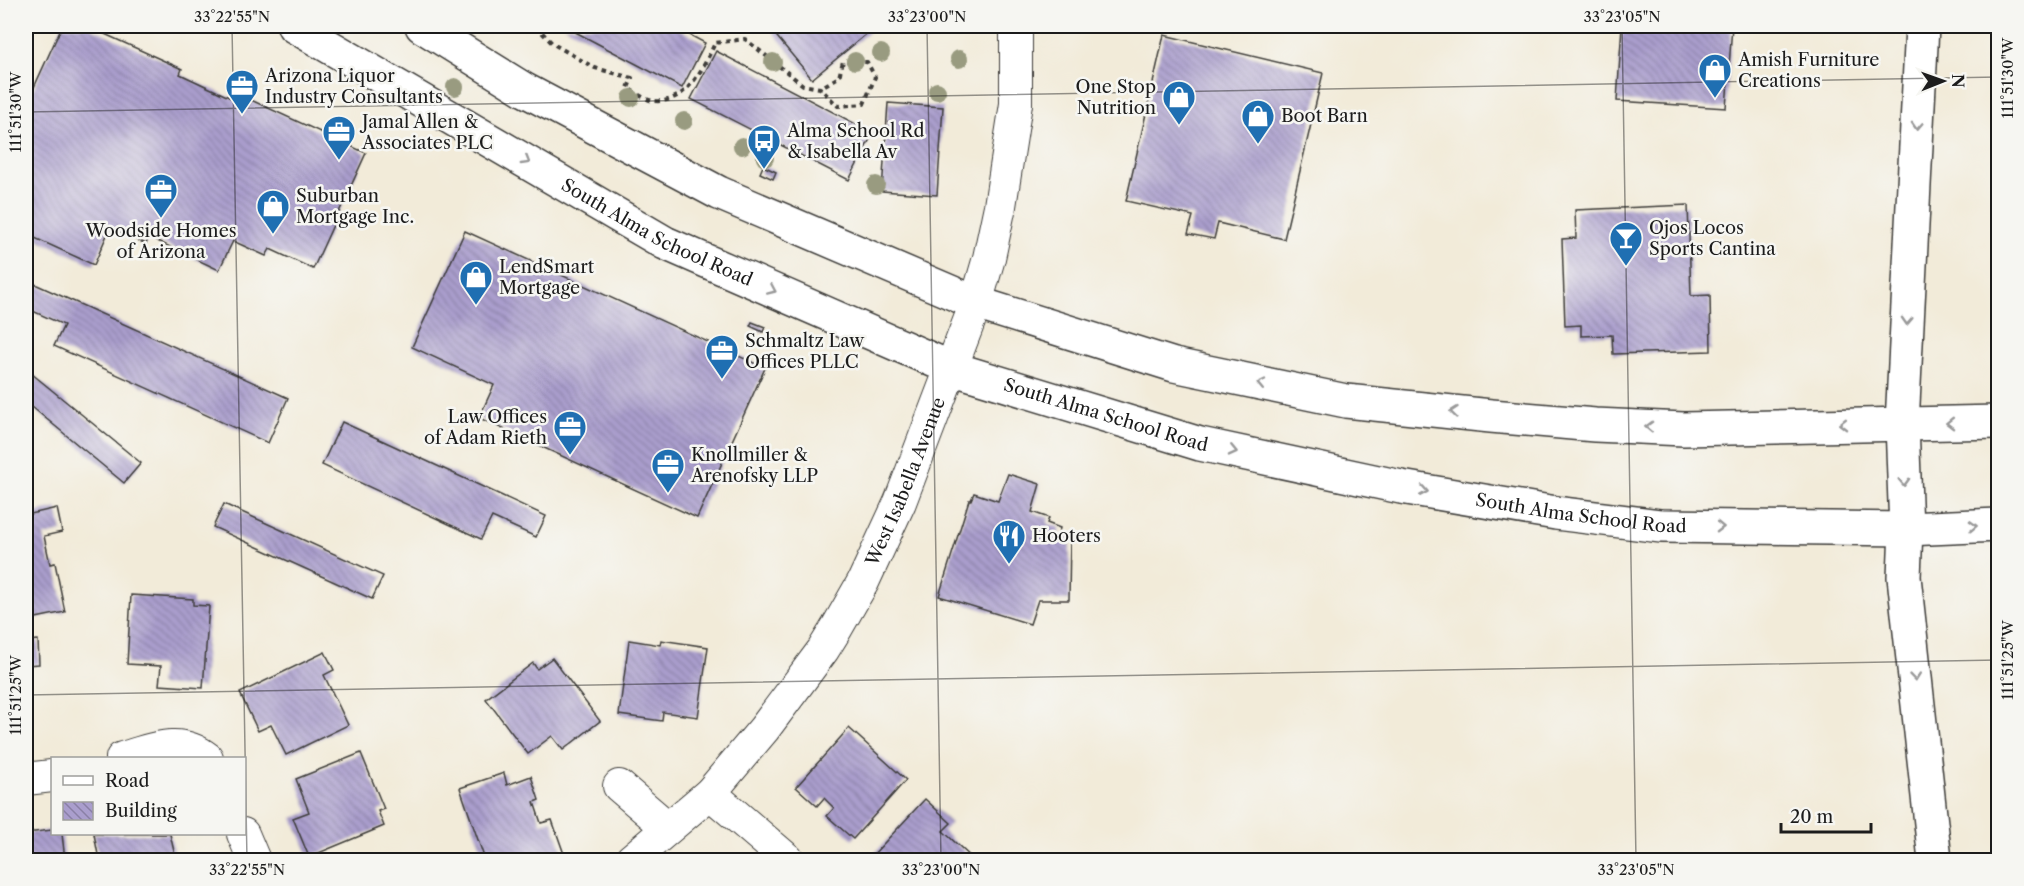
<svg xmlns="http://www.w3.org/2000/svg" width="2024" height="886" font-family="'Libre Caslon Text',serif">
	<defs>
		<pattern id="building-back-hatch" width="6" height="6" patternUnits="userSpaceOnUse" patternTransform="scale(1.5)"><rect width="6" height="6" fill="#aa9ecd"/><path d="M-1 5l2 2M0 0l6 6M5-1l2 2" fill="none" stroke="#8a80a6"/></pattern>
	</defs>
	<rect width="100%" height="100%" fill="#f6f6f2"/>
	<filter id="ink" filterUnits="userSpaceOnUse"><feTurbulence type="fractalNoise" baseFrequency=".0167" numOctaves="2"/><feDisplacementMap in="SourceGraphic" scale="12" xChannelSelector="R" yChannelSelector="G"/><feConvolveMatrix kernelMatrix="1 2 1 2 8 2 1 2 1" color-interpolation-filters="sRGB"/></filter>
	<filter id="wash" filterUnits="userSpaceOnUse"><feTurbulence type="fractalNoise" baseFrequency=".008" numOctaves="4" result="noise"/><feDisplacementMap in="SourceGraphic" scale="24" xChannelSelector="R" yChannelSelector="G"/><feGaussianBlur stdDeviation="1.35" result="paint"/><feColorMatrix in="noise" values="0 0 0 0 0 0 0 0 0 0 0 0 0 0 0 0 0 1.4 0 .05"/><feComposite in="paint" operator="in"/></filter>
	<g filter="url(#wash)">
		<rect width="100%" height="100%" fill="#f2ebd9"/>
		<g id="blocks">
			<g fill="url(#building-back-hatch)">
				<polygon points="62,26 87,26 182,69 180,74 248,106 251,100 366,153 313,269 270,249 266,256 233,241 219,270 149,237 146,244 110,228 94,265 26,234 26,105"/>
				<polygon points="564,26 673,26 705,43 682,88"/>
				<polygon points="768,26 876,26 812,79"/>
				<polygon points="1622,26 1732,26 1726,108 1617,101"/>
				<polygon points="1164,35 1323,73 1284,239 1218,223 1214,239 1188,234 1193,216 1126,201"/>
				<polygon points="716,51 873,133 849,180 691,99"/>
				<polygon points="888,103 943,107 937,195 882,191"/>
				<polygon points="763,166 776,172 773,179 760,173"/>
				<polygon points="1688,205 1691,296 1710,295 1711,351 1613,354 1612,335 1581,336 1581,325 1565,326 1562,239 1576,238 1575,210"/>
				<polygon points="465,231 765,368 697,518 479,418 494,385 412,347"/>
				<polygon points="26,280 288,398 268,443 54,346 64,325 26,308"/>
				<polygon points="752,322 765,327 763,332 750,326"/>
				<polygon points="26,369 141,463 124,483 26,402"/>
				<polygon points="342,422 546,516 536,537 492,517 481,539 322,465"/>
				<polygon points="1008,474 1040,484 1032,512 1049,518 1047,523 1060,528 1058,535 1070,535 1069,600 1038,600 1030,624 939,596 969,500 971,500 974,493 998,501"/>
				<polygon points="224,504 383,576 372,599 213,527"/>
				<polygon points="57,508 62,532 44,536 50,564 55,563 65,612 26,620 26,515"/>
				<polygon points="131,595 193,599 193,605 209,606 203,688 159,685 161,666 127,664"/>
				<polygon points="38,640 39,664 26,665 26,641"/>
				<polygon points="629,640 660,645 661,640 708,647 698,717 663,712 662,721 619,715"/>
				<polygon points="325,652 334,670 324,675 348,725 286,755 271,725 258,731 240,693"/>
				<polygon points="552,658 600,721 563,750 552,736 528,754 486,699 533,663 537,669"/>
				<polygon points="849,728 906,780 853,839 827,816 834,808 824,798 817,806 796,787"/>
				<polygon points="361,753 384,809 378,811 384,826 309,857 293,818 309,812 296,779"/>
				<polygon points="504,773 507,785 531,776 539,800 534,802 541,823 552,820 564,854 544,860 485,860 460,788"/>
				<polygon points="925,799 951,823 943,831 974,860 879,860 873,855"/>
				<polygon points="52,830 52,834 62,834 65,860 26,860 26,833"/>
				<polygon points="94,834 170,834 176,860 99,860"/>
			</g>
		</g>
	</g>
	<g filter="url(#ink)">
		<use href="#blocks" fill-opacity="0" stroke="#3c3b38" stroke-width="1.5"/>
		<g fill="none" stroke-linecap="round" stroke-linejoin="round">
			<g stroke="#3c3b38" stroke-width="34">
				<g id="minor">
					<path d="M122 758C153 749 180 736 207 758"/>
					<polyline points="26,779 52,776"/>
					<polyline points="619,786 668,828"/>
					<polyline points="710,793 788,860"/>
					<polyline points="243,834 254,860"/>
					<path id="s1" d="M631 860 710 793 764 729 823 650 836 629 863 582 900 502 976 303 989 258 1000 206 1016 104V26"/>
				</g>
			</g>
			<g stroke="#3c3b38" stroke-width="36">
				<g id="major">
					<path id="s2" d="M294 26 665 243 951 368 1200 444 1401 487 1556 513 1661 526 1906 529 1998 525"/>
					<polyline points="422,26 525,90 719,193 976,303 1174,365 1346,401 1491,416 1595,425 1684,429 1998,422"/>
				</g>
			</g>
			<g stroke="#3c3b38" stroke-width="36">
				<polyline id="highway" points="1922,26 1902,424 1906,529 1904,577 1935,860"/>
			</g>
			<path stroke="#3c3b38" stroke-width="4" stroke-dasharray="4.5 4.5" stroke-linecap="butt" d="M536 26 553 44 595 68 632 78 628 88C635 92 645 100 654 101 687 104 703 68 715 43L745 39 803 85 820 88 838 106 864 104 875 77 867 62 843 61 839 77 820 88"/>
			<use href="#minor" stroke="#fff" stroke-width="32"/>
			<use href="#major" stroke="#fff" stroke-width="33"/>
			<use href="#highway" stroke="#fff" stroke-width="33"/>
		</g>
		<g fill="#999b80">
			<circle cx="881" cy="53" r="9"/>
			<circle cx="959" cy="59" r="9"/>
			<circle cx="855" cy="61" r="9"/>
			<circle cx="773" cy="62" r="9"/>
			<circle cx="455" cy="87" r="9"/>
			<circle cx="937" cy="91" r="9"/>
			<circle cx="631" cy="98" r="9"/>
			<circle cx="684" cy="121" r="9"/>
			<circle cx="742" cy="146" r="9"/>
			<circle cx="765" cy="158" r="9"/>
			<circle cx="876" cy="185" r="9"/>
		</g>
		<defs><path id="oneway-chevron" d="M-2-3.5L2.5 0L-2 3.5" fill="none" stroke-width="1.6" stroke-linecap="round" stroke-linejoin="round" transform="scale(1.5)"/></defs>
		<g stroke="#999">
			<use href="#oneway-chevron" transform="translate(1917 126) rotate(93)"/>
			<use href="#oneway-chevron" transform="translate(526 161) rotate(31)"/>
			<use href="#oneway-chevron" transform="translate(772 290) rotate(24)"/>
			<use href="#oneway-chevron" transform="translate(1907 321) rotate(93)"/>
			<use href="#oneway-chevron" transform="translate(1261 384) rotate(-168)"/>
			<use href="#oneway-chevron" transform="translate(1454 412) rotate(-174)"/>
			<use href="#oneway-chevron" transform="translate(1950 423) rotate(179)"/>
			<use href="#oneway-chevron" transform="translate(1843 424) rotate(179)"/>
			<use href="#oneway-chevron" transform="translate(1649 427) rotate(-178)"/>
			<use href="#oneway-chevron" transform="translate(1233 451) rotate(13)"/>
			<use href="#oneway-chevron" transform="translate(1904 482) rotate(88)"/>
			<use href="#oneway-chevron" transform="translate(1424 491) rotate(10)"/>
			<use href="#oneway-chevron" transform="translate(1973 526) rotate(-2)"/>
			<use href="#oneway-chevron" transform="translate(1720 527) rotate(1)"/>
			<use href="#oneway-chevron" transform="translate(1915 677) rotate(84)"/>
		</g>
	</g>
	<path fill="none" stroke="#1c1c1c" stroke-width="1.5" stroke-opacity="0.45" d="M232 26 247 860M927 26 941 860M1622 26 1636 860M26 112 1998 77M26 695 1998 660"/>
	<defs>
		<g id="shop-pin" transform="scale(1.725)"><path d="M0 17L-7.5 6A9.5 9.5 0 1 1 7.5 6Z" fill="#1f6fb2" stroke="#f6f6f2"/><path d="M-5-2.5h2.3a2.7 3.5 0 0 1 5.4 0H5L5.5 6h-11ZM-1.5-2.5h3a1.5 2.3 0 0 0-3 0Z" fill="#fff"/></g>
		<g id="office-pin" transform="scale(1.725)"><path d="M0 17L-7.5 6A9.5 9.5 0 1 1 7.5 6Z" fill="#1f6fb2" stroke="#f6f6f2"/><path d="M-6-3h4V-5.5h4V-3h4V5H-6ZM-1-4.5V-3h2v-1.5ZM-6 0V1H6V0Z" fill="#fff"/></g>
		<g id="bus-pin" transform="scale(1.725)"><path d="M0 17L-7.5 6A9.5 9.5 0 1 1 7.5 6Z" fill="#1f6fb2" stroke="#f6f6f2"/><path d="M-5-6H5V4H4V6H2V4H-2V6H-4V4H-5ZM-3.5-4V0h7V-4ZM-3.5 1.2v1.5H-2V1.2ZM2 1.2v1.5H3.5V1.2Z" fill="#fff"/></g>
		<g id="bar-pin" transform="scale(1.725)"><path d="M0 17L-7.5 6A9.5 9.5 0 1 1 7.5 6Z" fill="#1f6fb2" stroke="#f6f6f2"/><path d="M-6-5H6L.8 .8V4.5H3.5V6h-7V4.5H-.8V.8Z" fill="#fff"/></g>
		<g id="restaurant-pin" transform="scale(1.725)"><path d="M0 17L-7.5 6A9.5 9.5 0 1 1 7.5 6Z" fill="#1f6fb2" stroke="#f6f6f2"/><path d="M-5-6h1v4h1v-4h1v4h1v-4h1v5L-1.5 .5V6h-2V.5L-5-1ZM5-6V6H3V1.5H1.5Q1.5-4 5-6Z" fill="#fff"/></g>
	</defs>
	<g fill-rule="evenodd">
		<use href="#shop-pin" x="1715" y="70"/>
		<use href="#office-pin" x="242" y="86"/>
		<use href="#shop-pin" x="1179" y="97"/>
		<use href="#shop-pin" x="1258" y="116"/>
		<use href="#office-pin" x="339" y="132"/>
		<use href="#bus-pin" x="764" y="141"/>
		<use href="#office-pin" x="161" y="190"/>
		<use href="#shop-pin" x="273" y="206"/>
		<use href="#bar-pin" x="1626" y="238"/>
		<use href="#shop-pin" x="476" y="277"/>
		<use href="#office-pin" x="722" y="351"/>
		<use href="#office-pin" x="570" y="427"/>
		<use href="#office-pin" x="668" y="465"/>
		<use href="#restaurant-pin" x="1009" y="536"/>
	</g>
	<g text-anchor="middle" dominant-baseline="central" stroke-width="5" stroke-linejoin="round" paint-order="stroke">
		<g font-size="18" fill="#1c1c1c" stroke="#f6f6f2" text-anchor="start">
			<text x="1738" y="60">Amish Furniture<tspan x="1738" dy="21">Creations</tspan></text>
			<text x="265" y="76">Arizona Liquor<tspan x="265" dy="21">Industry Consultants</tspan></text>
			<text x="1156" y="87" text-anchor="end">One Stop<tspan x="1156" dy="21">Nutrition</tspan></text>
			<text x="1281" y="116">Boot Barn</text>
			<text x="362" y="122">Jamal Allen &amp;<tspan x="362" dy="21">Associates PLC</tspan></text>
			<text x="787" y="131">Alma School Rd<tspan x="787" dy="21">&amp; Isabella Av</tspan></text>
			<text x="296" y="196">Suburban<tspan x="296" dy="21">Mortgage Inc.</tspan></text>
			<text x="1649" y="228">Ojos Locos<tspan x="1649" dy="21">Sports Cantina</tspan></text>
			<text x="161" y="231" text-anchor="middle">Woodside Homes<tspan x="161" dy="21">of Arizona</tspan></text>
			<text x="499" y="267">LendSmart<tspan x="499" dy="21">Mortgage</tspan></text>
			<text x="745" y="341">Schmaltz Law<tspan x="745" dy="21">Offices PLLC</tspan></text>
			<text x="547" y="417" text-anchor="end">Law Offices<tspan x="547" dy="21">of Adam Rieth</tspan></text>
			<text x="691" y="455">Knollmiller &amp;<tspan x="691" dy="21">Arenofsky LLP</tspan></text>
			<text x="1032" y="536">Hooters</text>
		</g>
		<g font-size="18" fill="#1c1c1c" stroke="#f6f6f2">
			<text stroke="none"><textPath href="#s2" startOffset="418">South Alma School Road</textPath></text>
			<text stroke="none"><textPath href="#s2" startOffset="904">South Alma School Road</textPath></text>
			<text stroke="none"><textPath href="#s1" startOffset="474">West Isabella Avenue</textPath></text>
			<text stroke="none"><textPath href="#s2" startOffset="1390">South Alma School Road</textPath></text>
		</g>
	</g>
	<rect width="2024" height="886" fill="none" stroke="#f6f6f2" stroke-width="66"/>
	<rect x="51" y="757" width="195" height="78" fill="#f6f6f2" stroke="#9f9f9c" stroke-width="1.5"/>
	<rect x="63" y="776" width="30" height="9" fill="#ffffff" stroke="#9f9f9c" stroke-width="1.5"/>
	<text x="105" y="787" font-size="18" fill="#1c1c1c">Road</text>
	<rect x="63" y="802" width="30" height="18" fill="url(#building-back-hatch)" stroke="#9f9f9c" stroke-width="1.5"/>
	<text x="105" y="817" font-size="18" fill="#1c1c1c">Building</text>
	<g transform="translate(1943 81) rotate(89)" stroke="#f6f6f2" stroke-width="4.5" paint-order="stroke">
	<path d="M0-4.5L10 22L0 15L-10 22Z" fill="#1c1c1c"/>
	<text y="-9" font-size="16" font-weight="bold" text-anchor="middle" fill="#1c1c1c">N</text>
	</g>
	<path d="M1781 823v9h90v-9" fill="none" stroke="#1c1c1c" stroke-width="3"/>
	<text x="1790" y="823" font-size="18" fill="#1c1c1c" stroke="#f6f6f2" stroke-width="4.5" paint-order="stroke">20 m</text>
	<rect x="33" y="33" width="1958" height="820" fill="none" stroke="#1c1c1c" stroke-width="2"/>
	<g font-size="15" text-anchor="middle" fill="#1c1c1c">
		<text x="232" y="22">33°22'55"N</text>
		<text x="927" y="22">33°23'00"N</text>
		<text x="1622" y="22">33°23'05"N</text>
		<text transform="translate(2008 78) rotate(-90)" y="5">111°51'30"W</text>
		<text transform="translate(16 112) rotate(-90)" y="5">111°51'30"W</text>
		<text transform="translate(2008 660) rotate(-90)" y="5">111°51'25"W</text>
		<text transform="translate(16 695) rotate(-90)" y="5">111°51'25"W</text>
		<text x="247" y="875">33°22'55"N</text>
		<text x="941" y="875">33°23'00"N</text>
		<text x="1636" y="875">33°23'05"N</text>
	</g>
</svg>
